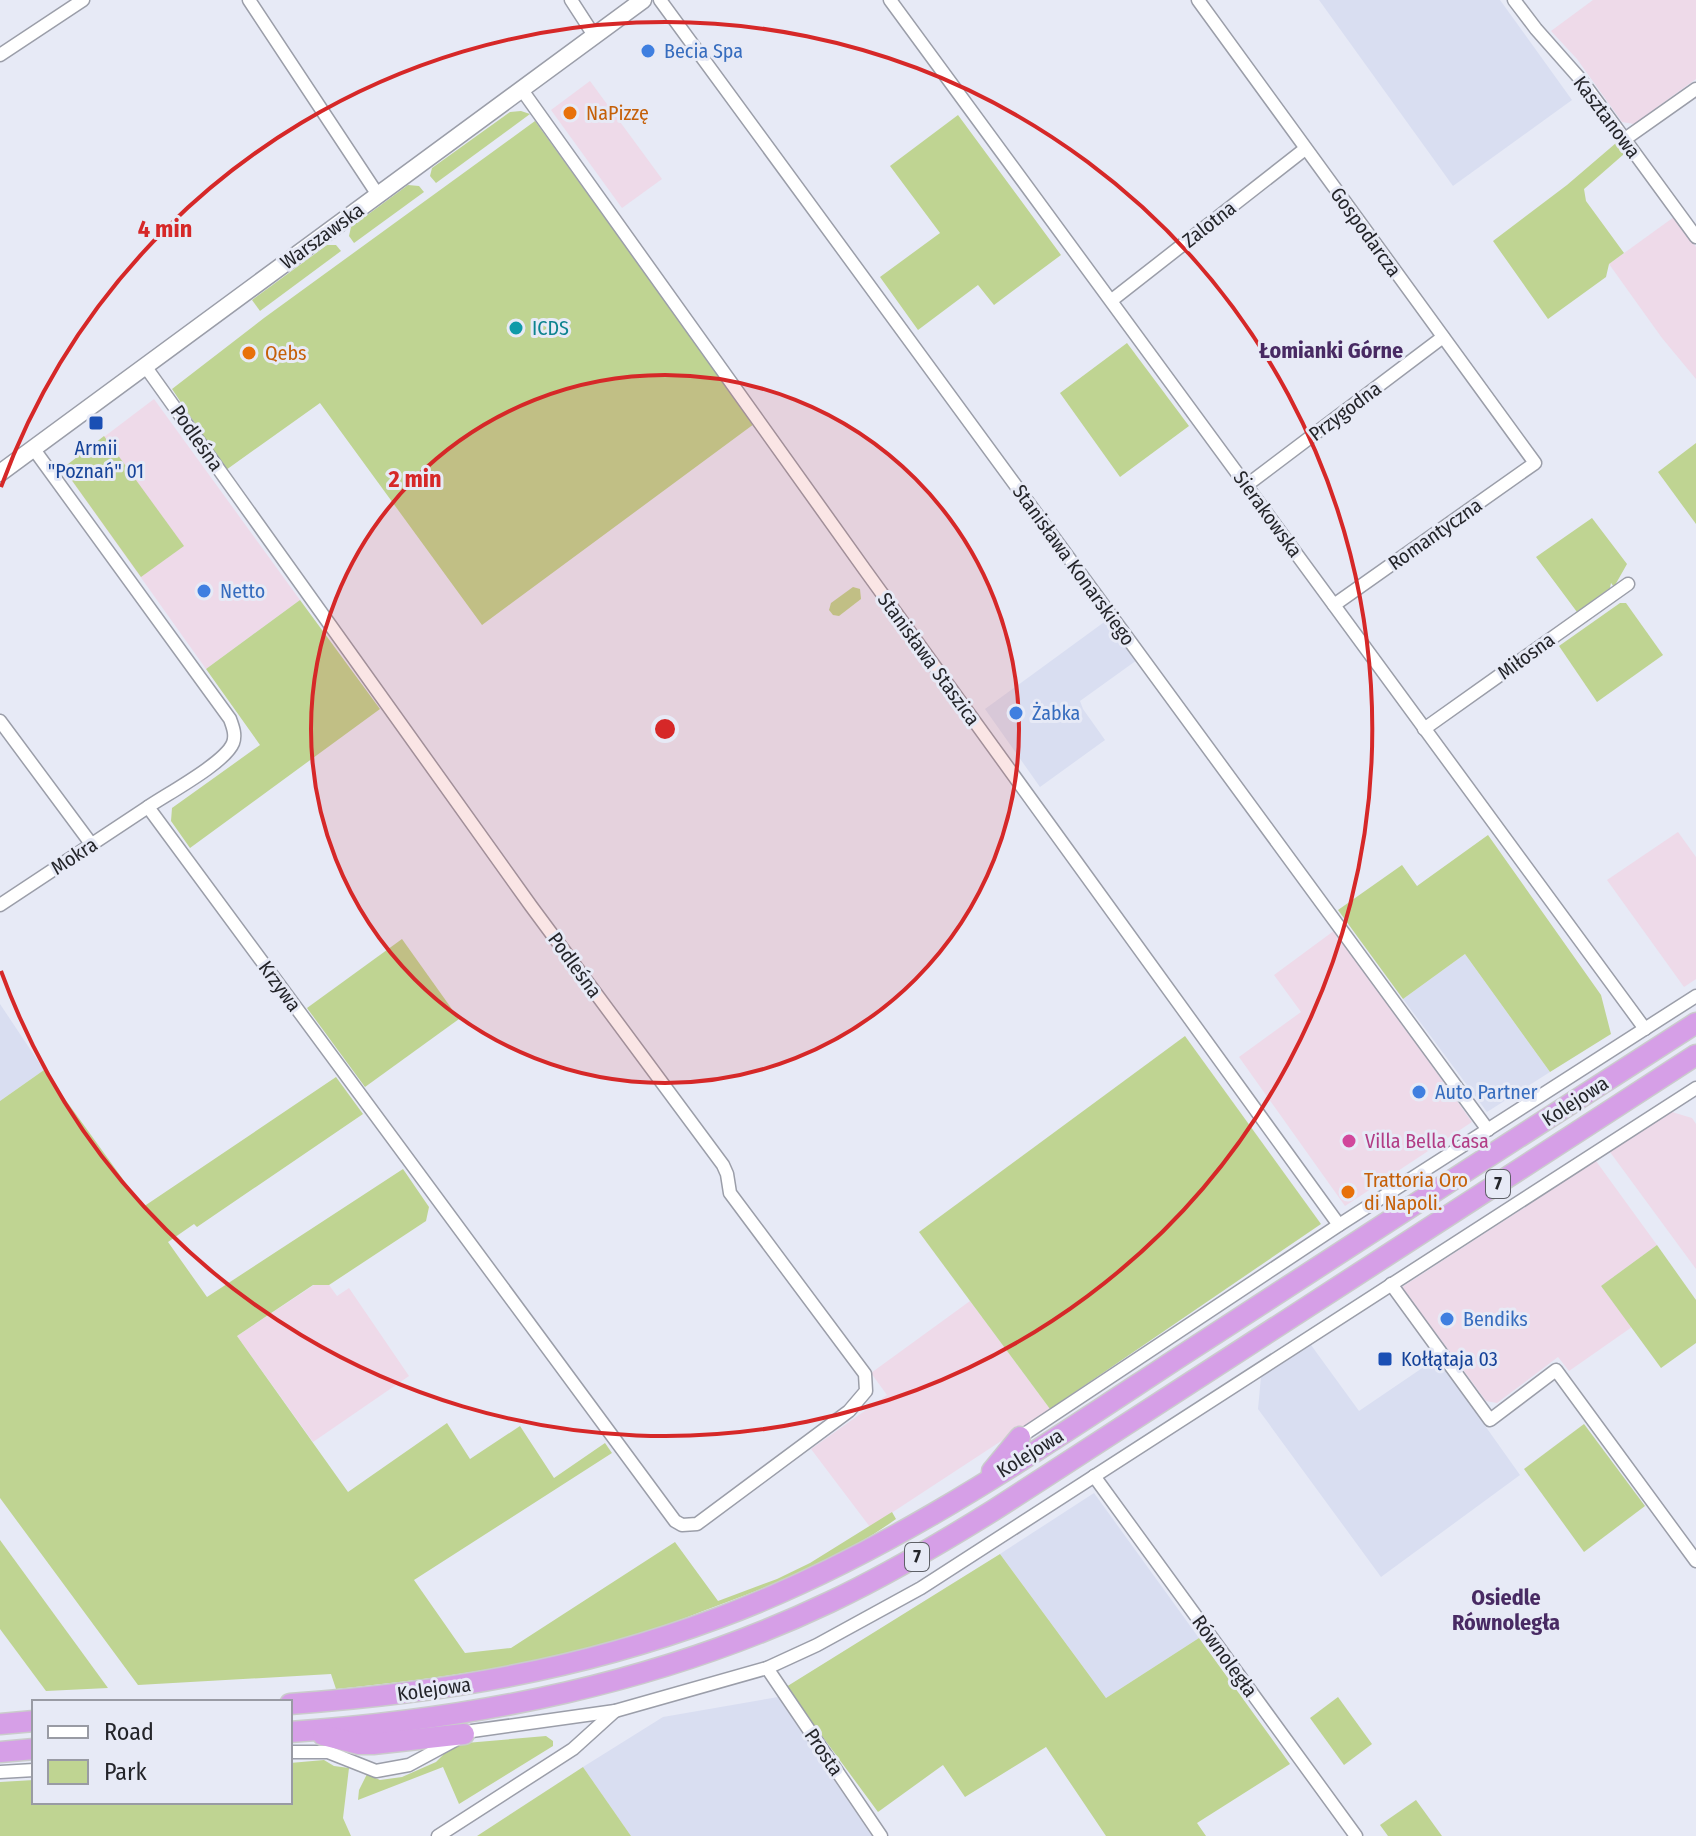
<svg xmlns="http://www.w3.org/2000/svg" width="1696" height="1836" font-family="'Fira Sans Condensed',sans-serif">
	<rect width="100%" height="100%" fill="#e7eaf6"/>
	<g fill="#eedae9">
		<polygon points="1593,0 1696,0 1696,79 1634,124 1622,122 1577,59 1551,31"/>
		<polygon points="590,81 662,179 622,208 551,110"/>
		<polygon points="1674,217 1696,247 1696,379 1662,338 1609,264"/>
		<polygon points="154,399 300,600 206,669 63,468"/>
		<polygon points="1678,832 1696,857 1696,979 1684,987 1607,880"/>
		<polygon points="1335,930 1472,1122 1345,1206 1239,1057 1301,1012 1274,975"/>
		<polygon points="1672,1112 1692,1118 1696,1124 1696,1269 1610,1152"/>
		<polygon points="1596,1161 1657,1245 1601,1286 1632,1327 1569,1371 1558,1357 1497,1403 1486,1401 1402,1287"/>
		<polygon points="314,1285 329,1285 337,1296 349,1288 409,1376 313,1442 237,1336"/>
		<polygon points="970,1301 1050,1409 870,1527 811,1449 887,1395 871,1373"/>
	</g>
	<g fill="#d9def1">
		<polygon points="1319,0 1500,0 1572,100 1453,186"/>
		<polygon points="1107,620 1137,660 1080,701 1083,709 1105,740 1040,787 985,709"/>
		<polygon points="1465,954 1550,1072 1487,1112 1403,999"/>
		<polygon points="0,1004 44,1070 0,1101"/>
		<polygon points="1311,1345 1359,1411 1437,1358 1520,1475 1381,1577 1258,1409 1261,1377"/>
		<polygon points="1094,1493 1199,1638 1106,1698 1000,1554"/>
		<polygon points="778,1697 872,1836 631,1836 583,1767 663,1717"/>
	</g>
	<g fill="#bfd492">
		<polygon points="521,111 530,114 436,183 430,176 432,168 510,112"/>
		<polygon points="958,115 1061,255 994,305 978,285 918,330 880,277 940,233 890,166"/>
		<polygon points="535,121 754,424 482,625 320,403 226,470 172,389 264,318"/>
		<polygon points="1616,143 1624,154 1584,189 1586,201 1624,253 1609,264 1606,277 1548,319 1493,241 1567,185"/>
		<polygon points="408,185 419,186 424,192 354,243 349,236 351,227"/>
		<polygon points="327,245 336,245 341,251 260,311 252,300"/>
		<polygon points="1127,343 1189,426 1120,477 1060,393"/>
		<polygon points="104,436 184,546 141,577 63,468"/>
		<polygon points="1696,443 1696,524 1658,472"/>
		<polygon points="1592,518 1627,564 1614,587 1611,583 1610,588 1577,612 1536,557"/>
		<polygon points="853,587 860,589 861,599 839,616 833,615 829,610 831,603"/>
		<polygon points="300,600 380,709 190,848 171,821 172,808 260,745 206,669"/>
		<polygon points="1620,603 1626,603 1663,655 1597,702 1559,646"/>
		<polygon points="1488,835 1601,995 1611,1034 1550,1072 1465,954 1403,999 1338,910 1402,865 1417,886"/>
		<polygon points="402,939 459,1019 365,1087 307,1008"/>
		<polygon points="1185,1036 1321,1224 1050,1409 919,1232"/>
		<path d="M44 1070 143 1207 336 1077 363 1114 197 1227 194 1224 168 1242 207 1297 403 1169 429 1207 426 1221 329 1285H313L237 1336 348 1492 447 1423 470 1459 520 1426 554 1478 605 1443 612 1453 414 1580 465 1653 511 1648 675 1542 718 1601 777 1579 810 1563 892 1512 896 1519C845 1556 786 1580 727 1602 697 1613 666 1626 635 1636 539 1665 436 1679 336 1689L331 1674 138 1685 0 1498V1101Z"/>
		<polygon points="1657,1245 1696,1300 1696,1343 1661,1368 1601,1286"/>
		<polygon points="1584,1424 1645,1506 1584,1552 1524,1469"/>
		<polygon points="0,1540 108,1688 46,1691 0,1629"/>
		<polygon points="1000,1554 1106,1698 1199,1638 1290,1764 1197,1823 1206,1836 1106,1836 1046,1747 965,1797 943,1765 878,1812 786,1687"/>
		<polygon points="1338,1697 1372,1744 1344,1765 1310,1718"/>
		<polygon points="546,1736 553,1741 553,1746 459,1804 443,1767 358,1800 359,1790 367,1774 380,1780 402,1777 436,1762 454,1744"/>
		<polygon points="324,1760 334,1766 349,1768 343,1818 351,1836 0,1836 0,1782 34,1780 34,1802 290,1802 290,1763"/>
		<polygon points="583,1767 631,1836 477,1836"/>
		<polygon points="1416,1800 1442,1836 1388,1836 1380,1825"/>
	</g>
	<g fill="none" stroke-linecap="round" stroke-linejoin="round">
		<g stroke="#9b9ea9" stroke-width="15">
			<g id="minor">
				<polyline points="249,0 378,195"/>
				<polyline points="571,0 595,37"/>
				<polyline points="660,0 1488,1130"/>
				<polyline points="890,0 1645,1029"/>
				<polyline points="1198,0 1535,463 1334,605"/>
				<polyline points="1514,0 1536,29 1582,81 1696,237"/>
				<polyline points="0,55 83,0"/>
				<polyline points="522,90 865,570 1339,1225"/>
				<polyline points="1625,139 1696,89"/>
				<polyline points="1112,300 1305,149"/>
				<path d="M33 448 230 719C233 727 236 735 233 743 225 763 167 794 148 807L675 1521 682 1525 697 1524 849 1411 866 1391 865 1374 730 1193 727 1174 723 1165 531 906 145 366"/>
				<polyline points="1247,485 1443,337"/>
				<polyline points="0,721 92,845"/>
				<polyline points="1424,729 1628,584"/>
				<polyline points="0,905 148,807"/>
				<polyline points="1391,1284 1490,1420 1556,1370 1696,1561"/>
				<polyline points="1020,1437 1339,1225 1696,996"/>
				<polyline points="1094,1476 1356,1836"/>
				<polyline points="767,1668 881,1836"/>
				<polyline points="290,1752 328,1752 376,1771 409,1765 472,1731 615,1711 767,1668 817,1645 921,1588 1696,1088"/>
				<polyline points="0,1772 34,1770"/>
				<polyline points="438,1836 573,1749 615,1711"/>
			</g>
		</g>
		<g stroke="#9b9ea9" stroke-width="19">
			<polyline id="tertiary" points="0,473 643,0"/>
		</g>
		<g stroke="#cacbcc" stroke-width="23">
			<g id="trunk">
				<polyline points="992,1471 1020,1437"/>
				<path d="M290 1704C440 1693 576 1671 718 1618 885 1556 1033 1453 1181 1356 1352 1245 1524 1133 1696 1023"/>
				<polyline points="0,1724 34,1721"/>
				<path d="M290 1732C477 1719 660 1683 830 1602 887 1575 941 1543 994 1510L1696 1055"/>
				<polyline points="323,1735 359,1744 373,1744 464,1734"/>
				<polyline points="0,1752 34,1749"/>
			</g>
		</g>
		<use href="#minor" stroke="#fff" stroke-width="12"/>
		<use href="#tertiary" stroke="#fff" stroke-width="16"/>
		<use href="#trunk" stroke="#d69fe7" stroke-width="20"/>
	</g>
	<circle cx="665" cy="729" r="354" fill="#d62828" fill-opacity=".12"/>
	<g fill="none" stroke="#d62828" stroke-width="4">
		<circle cx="665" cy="729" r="354"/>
		<path d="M1 487A707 707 0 1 1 1 971"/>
	</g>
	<g fill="#3f7fe0" stroke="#e7eaf6" stroke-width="3">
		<circle cx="648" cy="51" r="8"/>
		<circle cx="204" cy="591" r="8"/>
		<circle cx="1016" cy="713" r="8"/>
		<circle cx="1419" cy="1092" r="8"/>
		<circle cx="1447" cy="1319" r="8"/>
	</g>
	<g fill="#e8710a" stroke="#e7eaf6" stroke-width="3">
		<circle cx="570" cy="113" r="8"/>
		<circle cx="249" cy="353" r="8"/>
		<circle cx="1348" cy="1192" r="8"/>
	</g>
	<circle fill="#0f9aa8" stroke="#e7eaf6" stroke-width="3" cx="516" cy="328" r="8"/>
	<g fill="#1a4fb4" stroke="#e7eaf6" stroke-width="3">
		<rect x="88" y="415" width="16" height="16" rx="4"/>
		<rect x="1377" y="1351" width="16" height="16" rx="4"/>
	</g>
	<circle fill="#d1479c" stroke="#e7eaf6" stroke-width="3" cx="1349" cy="1141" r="8"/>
	<g text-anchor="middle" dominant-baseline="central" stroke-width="6" stroke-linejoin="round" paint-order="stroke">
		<g fill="#e7eaf6" stroke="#5e6067" stroke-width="2">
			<rect x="1486" y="1170" width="24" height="28" rx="6"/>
			<rect x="905" y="1543" width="24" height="28" rx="6"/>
		</g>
		<g font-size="18" font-weight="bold" fill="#24252a">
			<text x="1498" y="1184">7</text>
			<text x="917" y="1557">7</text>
		</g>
		<g font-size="20" fill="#366cbe" stroke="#e7eaf6" text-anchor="start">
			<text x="664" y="51">Becia Spa</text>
			<text x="220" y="591">Netto</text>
			<text x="1032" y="713">Żabka</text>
			<text x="1435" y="1092">Auto Partner</text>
			<text x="1463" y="1319">Bendiks</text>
		</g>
		<g font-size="20" fill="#c56008" stroke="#e7eaf6" text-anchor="start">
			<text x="586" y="113">NaPizzę</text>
			<text x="265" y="353">Qebs</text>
			<text x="1364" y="1180">Trattoria Oro<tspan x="1364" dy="23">di Napoli.</tspan></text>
		</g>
		<g font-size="20" fill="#24252a" stroke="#e7eaf6">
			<text transform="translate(1607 117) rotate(53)">Kasztanowa</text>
			<text transform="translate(1209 224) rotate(-38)">Zalotna</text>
			<text transform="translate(1366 232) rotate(54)">Gospodarcza</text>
			<text transform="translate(322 236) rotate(-36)">Warszawska</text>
			<text transform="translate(1345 411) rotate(-37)">Przygodna</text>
			<text transform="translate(197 438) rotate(55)">Podleśna</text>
			<text transform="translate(1268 514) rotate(54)">Sierakowska</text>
			<text transform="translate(1435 534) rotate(-35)">Romantyczna</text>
			<text transform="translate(1074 565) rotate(54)">Stanisława Konarskiego</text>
			<text transform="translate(1526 656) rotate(-36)">Miłosna</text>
			<text transform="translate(929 659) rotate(54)">Stanisława Staszica</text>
			<text transform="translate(74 856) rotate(-33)">Mokra</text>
			<text transform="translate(575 965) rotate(54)">Podleśna</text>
			<text transform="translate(280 986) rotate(54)">Krzywa</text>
			<text transform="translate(1575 1101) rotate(-33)">Kolejowa</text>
			<text transform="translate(1030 1453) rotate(-32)">Kolejowa</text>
			<text transform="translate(1225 1656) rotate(54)">Równoległa</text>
			<text transform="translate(434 1689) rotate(-8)">Kolejowa</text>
			<text transform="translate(824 1752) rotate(56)">Prosta</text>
		</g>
		<g font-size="20" fill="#0d838f" stroke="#e7eaf6" text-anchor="start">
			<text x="532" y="328">ICDS</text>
		</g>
		<g font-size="20" fill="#164399" stroke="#e7eaf6">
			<text x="96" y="448">Armii<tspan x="96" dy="23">"Poznań" 01</tspan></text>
			<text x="1401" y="1359" text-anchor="start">Kołłątaja 03</text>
		</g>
		<g font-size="20" fill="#b23c85" stroke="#e7eaf6" text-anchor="start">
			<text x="1365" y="1141">Villa Bella Casa</text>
		</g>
		<g font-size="22" font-weight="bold" fill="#482a63" stroke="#e7eaf6">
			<text x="1331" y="350">Łomianki Górne</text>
			<text x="1506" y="1597">Osiedle<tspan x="1506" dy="25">Równoległa</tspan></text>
		</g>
	</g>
	<circle cx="665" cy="729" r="12" fill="#d62828" stroke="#e7eaf6" stroke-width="4"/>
	<g font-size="24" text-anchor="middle" font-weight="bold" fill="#d62828" stroke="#e7eaf6" stroke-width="6" stroke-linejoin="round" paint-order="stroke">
		<text x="165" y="237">4 min</text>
		<text x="415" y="487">2 min</text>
	</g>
	<rect x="32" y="1700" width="260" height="104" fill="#e7eaf6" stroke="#999ba4" stroke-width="2"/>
	<rect x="48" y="1726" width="40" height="12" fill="#ffffff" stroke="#999ba4" stroke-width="2"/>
	<text x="104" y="1740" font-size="24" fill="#24252a">Road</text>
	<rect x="48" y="1760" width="40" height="24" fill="#bfd492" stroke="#999ba4" stroke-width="2"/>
	<text x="104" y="1780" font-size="24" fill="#24252a">Park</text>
</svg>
